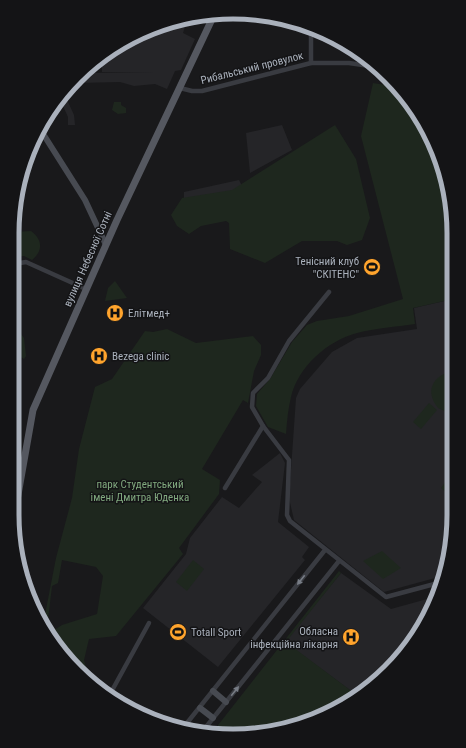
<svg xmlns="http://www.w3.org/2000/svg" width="466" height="748" font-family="'Roboto Condensed',sans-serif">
	<rect width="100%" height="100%" fill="#19191b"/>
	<g fill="#252528">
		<polygon points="187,20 183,33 195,39 181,70 175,71 167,89 155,84 134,86 120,82 76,83 87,73 153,72 102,72 102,60 123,41"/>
		<polygon points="64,93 74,115 75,125 68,125 68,117 59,97"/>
		<polygon points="282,125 292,150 250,173 246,133"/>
		<polygon points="239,180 244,190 180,207 184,198 184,192"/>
		<polygon points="453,299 452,544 447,564 435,578 384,592 294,520 289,498 296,398 300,389 332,352 357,338 417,329 414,308"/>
		<polygon points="280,453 285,463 278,522 309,547 302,557 305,560 218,667 143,608 186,554 190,538 222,497 239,508 262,482 252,475"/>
		<polygon points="341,573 391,609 438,596 419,630 392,665 358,696 285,642"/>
	</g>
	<g fill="#1e271e">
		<path d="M373 83 392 86 425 123 446 176 454 218 453 299 413 308 415 324C396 327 376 328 357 333 327 341 298 367 291 397 288 409 287 421 286 434L268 427 256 406 257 394 270 379 292 342 307 325 317 321 349 316 403 299 361 136Z"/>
		<polygon points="114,102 121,102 121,105 126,108 126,113 118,114 112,110"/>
		<polygon points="335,125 356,159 370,218 362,240 347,245 337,241 302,241 265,263 230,249 229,223 226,221 201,226 189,234 177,226 171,215 182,198 232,190"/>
		<path d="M31 231C43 240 43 251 32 260L24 256 14 257V232Z"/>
		<polygon points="115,281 127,298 105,301 108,288"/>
		<polygon points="18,320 18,330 24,338 26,356 24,359 19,356 13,356 13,321"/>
		<polygon points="167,329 196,343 253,336 261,345 261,355 254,371 248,403 243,400 202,469 220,480 219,494 179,548 183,554 116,636 89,639 84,660 90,681 48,634 62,625 97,614 103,576 96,567 62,560 58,583 52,586 48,620 51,625 46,630 43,625 56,558 72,498 79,449 95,387 112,379 145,331 153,332"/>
		<path d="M453 371V414H451L438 408C424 391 433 375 453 371Z"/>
		<polygon points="429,403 437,410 421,429 413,422"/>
		<polygon points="452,473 452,497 441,488"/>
		<polygon points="382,551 401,568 383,579 363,561"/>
		<polygon points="193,560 204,569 187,591 176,582"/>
		<polygon points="339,571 341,573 286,642 358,696 290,728 219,736 211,734"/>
	</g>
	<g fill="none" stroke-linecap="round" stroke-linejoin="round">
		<g stroke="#393b41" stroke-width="4.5">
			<polyline points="311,30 311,63"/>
			<polyline points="180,88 192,91 202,91 311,63 349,63 376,67"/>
			<polyline points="14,264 26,262 86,289"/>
			<polyline points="329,292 289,341 268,378 253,393 252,407 263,426 289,460 287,515 290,521 386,597 442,582"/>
			<polyline points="225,488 263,426"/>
			<polyline points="439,584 441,576 445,571"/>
			<polyline points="109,696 149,623"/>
			<polyline points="183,728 325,550"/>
			<polyline points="202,732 339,561"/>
		</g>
		<g stroke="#474a51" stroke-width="6">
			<polyline points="40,129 85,200 106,245"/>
			<polyline points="213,691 226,702"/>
			<polyline points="200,708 213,718"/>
		</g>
		<polyline stroke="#555860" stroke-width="7" points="13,523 33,410 117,220 214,15"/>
	</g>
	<defs><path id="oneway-solid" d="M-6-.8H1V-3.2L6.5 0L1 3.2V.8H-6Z"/></defs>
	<g fill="#777c85">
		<use href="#oneway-solid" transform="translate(301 580) rotate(128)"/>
		<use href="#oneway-solid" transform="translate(235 691) rotate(-51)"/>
	</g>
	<defs>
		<g id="stadium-disc" transform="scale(0.9)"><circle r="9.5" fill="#ffa42d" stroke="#141416"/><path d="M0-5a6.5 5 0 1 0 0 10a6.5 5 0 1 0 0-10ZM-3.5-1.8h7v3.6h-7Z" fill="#111"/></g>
		<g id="hospital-disc" transform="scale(0.9)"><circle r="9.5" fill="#ffa42d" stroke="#141416"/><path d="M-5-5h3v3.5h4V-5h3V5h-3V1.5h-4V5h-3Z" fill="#111"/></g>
	</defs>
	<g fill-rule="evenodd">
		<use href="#stadium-disc" x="372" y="267"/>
		<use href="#hospital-disc" x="115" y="313"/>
		<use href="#hospital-disc" x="99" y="356"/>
		<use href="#stadium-disc" x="178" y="632"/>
		<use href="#hospital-disc" x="351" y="637"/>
	</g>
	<g text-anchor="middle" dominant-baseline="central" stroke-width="3" stroke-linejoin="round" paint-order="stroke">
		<g font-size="11" fill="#aab1bc" stroke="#141416">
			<text transform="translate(252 68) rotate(-14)">Рибальський провулок</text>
			<text transform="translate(88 259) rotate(-66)">вулиця Небесної Сотні</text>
		</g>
		<g font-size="11" fill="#aab1bc" stroke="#141416" text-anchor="start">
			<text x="359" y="261" text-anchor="end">Тенісний клуб<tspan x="359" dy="13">"СКІТЕНС"</tspan></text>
			<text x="128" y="313">Елітмед+</text>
			<text x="112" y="356">Bezega clinic</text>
			<text x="338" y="631" text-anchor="end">Обласна<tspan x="338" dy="13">інфекційна лікарня</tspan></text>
			<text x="191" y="632">Totall Sport</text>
		</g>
		<g font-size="11" fill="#81a97f" stroke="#141416">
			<text x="140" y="484">парк Студентський<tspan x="140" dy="13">імені Дмитра Юденка</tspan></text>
		</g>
	</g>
	<path d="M0 0H466V748H0ZM233 19H233A214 214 0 0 1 447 233V515A214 214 0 0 1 233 729H233A214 214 0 0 1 19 515V233A214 214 0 0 1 233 19Z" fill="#141416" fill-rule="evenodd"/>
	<path fill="none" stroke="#aab1bc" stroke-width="5" d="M233 19H233A214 214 0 0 1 447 233V515A214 214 0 0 1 233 729H233A214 214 0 0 1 19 515V233A214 214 0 0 1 233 19Z"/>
</svg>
